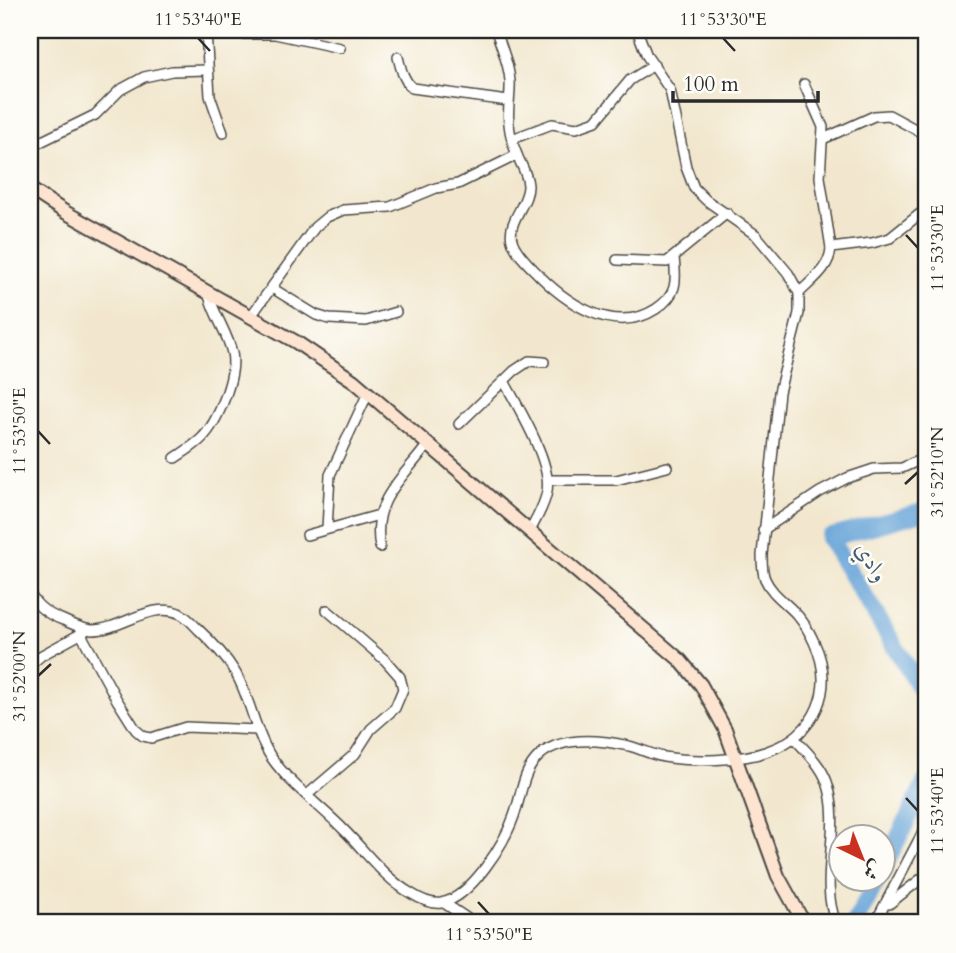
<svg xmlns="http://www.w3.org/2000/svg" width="956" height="953" font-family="Cardo,Amiri,serif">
	<rect width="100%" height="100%" fill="#fdfcf7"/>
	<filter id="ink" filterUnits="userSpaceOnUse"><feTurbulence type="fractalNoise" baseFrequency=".0143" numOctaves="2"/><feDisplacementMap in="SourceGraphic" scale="14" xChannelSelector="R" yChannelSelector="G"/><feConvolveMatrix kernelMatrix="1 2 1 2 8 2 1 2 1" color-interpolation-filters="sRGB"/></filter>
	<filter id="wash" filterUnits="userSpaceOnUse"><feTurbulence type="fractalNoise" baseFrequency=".00686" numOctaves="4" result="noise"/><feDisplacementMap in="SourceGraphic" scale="28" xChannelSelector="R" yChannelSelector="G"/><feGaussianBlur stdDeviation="1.57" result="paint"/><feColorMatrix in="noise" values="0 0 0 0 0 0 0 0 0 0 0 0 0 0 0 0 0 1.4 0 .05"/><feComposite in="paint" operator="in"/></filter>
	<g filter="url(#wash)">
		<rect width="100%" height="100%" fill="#f2e7ce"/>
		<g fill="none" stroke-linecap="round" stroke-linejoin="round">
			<g stroke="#67a4d8" stroke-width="18">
				<polyline points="926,511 829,538 926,698"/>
				<polyline points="883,869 926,782"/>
				<polyline points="855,923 877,880"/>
			</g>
		</g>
	</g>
	<g filter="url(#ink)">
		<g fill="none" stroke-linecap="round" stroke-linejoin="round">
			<g stroke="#494743" stroke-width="12">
				<g id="minor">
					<path d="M496 30C501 47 509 63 510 81 511 95 507 109 509 124 510 134 513 145 517 155 521 165 527 173 528 185 529 203 507 221 512 240 515 251 526 262 534 270 563 301 613 337 656 309 677 295 677 282 674 258"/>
					<polyline points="206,31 210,96 223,133"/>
					<polyline points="206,34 275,34 340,48"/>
					<path d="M398 57C401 69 403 79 412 88L508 101"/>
					<polyline points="512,139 552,124 576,128 596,121 630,80 654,65"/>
					<polyline points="823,139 874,116 889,115 926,135"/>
					<polyline points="30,147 95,115 120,90 144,77 172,71 207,70"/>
					<polyline points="831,248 872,243 890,238 926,209"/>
					<polyline points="617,260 667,262 727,213"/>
					<polyline points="272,288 316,315 329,319 366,321 396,312"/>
					<path d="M799 293C812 280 830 268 831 248L820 177 823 127 804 84"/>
					<polyline points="251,316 315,227 327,217 343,210 390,207 436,188 458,184 517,155"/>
					<path d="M504 381C518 407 552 462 547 491 545 505 536 519 530 531"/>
					<polyline points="459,424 514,371 529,361 544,362"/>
					<path d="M175 458C184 452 194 446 202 438 218 422 237 375 232 353 227 331 213 314 208 292"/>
					<polyline points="548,480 616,480 667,467"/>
					<polyline points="327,529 330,475 368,393"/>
					<polyline points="763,530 820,492 847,478 874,469 902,468 926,457"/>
					<polyline points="307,535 379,515"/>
					<path d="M380 547C371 499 403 479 428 444"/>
					<path d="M30 594C37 607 49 615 63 620 72 624 82 629 92 630 122 630 151 600 181 614 187 617 194 625 199 630 212 642 226 657 235 672 251 699 254 731 271 757 291 786 321 806 345 831 366 852 386 880 412 894 420 899 432 904 441 903 471 898 505 842 514 816 522 794 522 771 540 755 563 735 602 740 629 746 641 749 652 755 664 757 693 762 741 761 768 751 816 734 836 689 814 642 810 633 804 623 798 616 787 603 772 595 765 579 762 572 762 563 762 555L779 392 799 313V293L788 273 756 235 706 200 694 188 686 167 670 90 647 56 637 30"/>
					<polyline points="81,634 117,700 136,730 143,736 151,738 186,727 257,730"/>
					<polyline points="30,665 42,655 84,632"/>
					<path d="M794 738C806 751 821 765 827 782 843 827 818 878 836 923"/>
					<polyline points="307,795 355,754 371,729 395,708 403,689 400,677 385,660 327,610"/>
					<polyline points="444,903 474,923"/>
					<polyline points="889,904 926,875"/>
					<polyline points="875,923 926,826"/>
				</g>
			</g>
			<g stroke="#494743" stroke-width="16">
				<polyline id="secondary" points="30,189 65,212 296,342 354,381 680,660 701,685 725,729 778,876 804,923"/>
			</g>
			<use href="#minor" stroke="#fff" stroke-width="9"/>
			<use href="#secondary" stroke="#fde4d1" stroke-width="12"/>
		</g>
	</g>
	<path fill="none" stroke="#2b2b2b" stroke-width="2.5" d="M198 38 210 51M723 38 735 51M906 235 918 248M38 431 50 444M905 484 918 472M38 676 51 664M906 798 918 811M478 902 489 914"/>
	<g text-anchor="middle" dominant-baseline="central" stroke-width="5" stroke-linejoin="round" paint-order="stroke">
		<g font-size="23" font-style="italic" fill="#435b70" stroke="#fdfcf7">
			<text transform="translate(872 562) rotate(59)">وادي</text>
		</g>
	</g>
	<rect width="956" height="953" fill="none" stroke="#fdfcf7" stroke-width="77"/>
	<g transform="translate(862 858) rotate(137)"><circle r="33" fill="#fdfcf7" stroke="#a9a8a5" stroke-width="2"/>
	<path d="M0-5L12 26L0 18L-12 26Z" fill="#c8321e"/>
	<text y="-10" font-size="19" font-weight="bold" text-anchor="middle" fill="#2b2b2b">ش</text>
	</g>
	<path d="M673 91v10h145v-10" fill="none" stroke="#2b2b2b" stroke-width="3.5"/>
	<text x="683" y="91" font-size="21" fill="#2b2b2b" stroke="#fdfcf7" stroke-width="5" paint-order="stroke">100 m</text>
	<rect x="38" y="38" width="880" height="876" fill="none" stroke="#2b2b2b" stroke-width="2.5"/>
	<g font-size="18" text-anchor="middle" fill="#2b2b2b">
		<text x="198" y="25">11°53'40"E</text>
		<text x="723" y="25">11°53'30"E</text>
		<text transform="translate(937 248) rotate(-90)" y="6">11°53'30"E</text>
		<text transform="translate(19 431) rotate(-90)" y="6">11°53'50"E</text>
		<text transform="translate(937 472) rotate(-90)" y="6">31°52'10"N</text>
		<text transform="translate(19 676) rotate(-90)" y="6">31°52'00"N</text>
		<text transform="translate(937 811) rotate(-90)" y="6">11°53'40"E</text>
		<text x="489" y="940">11°53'50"E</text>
	</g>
</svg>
